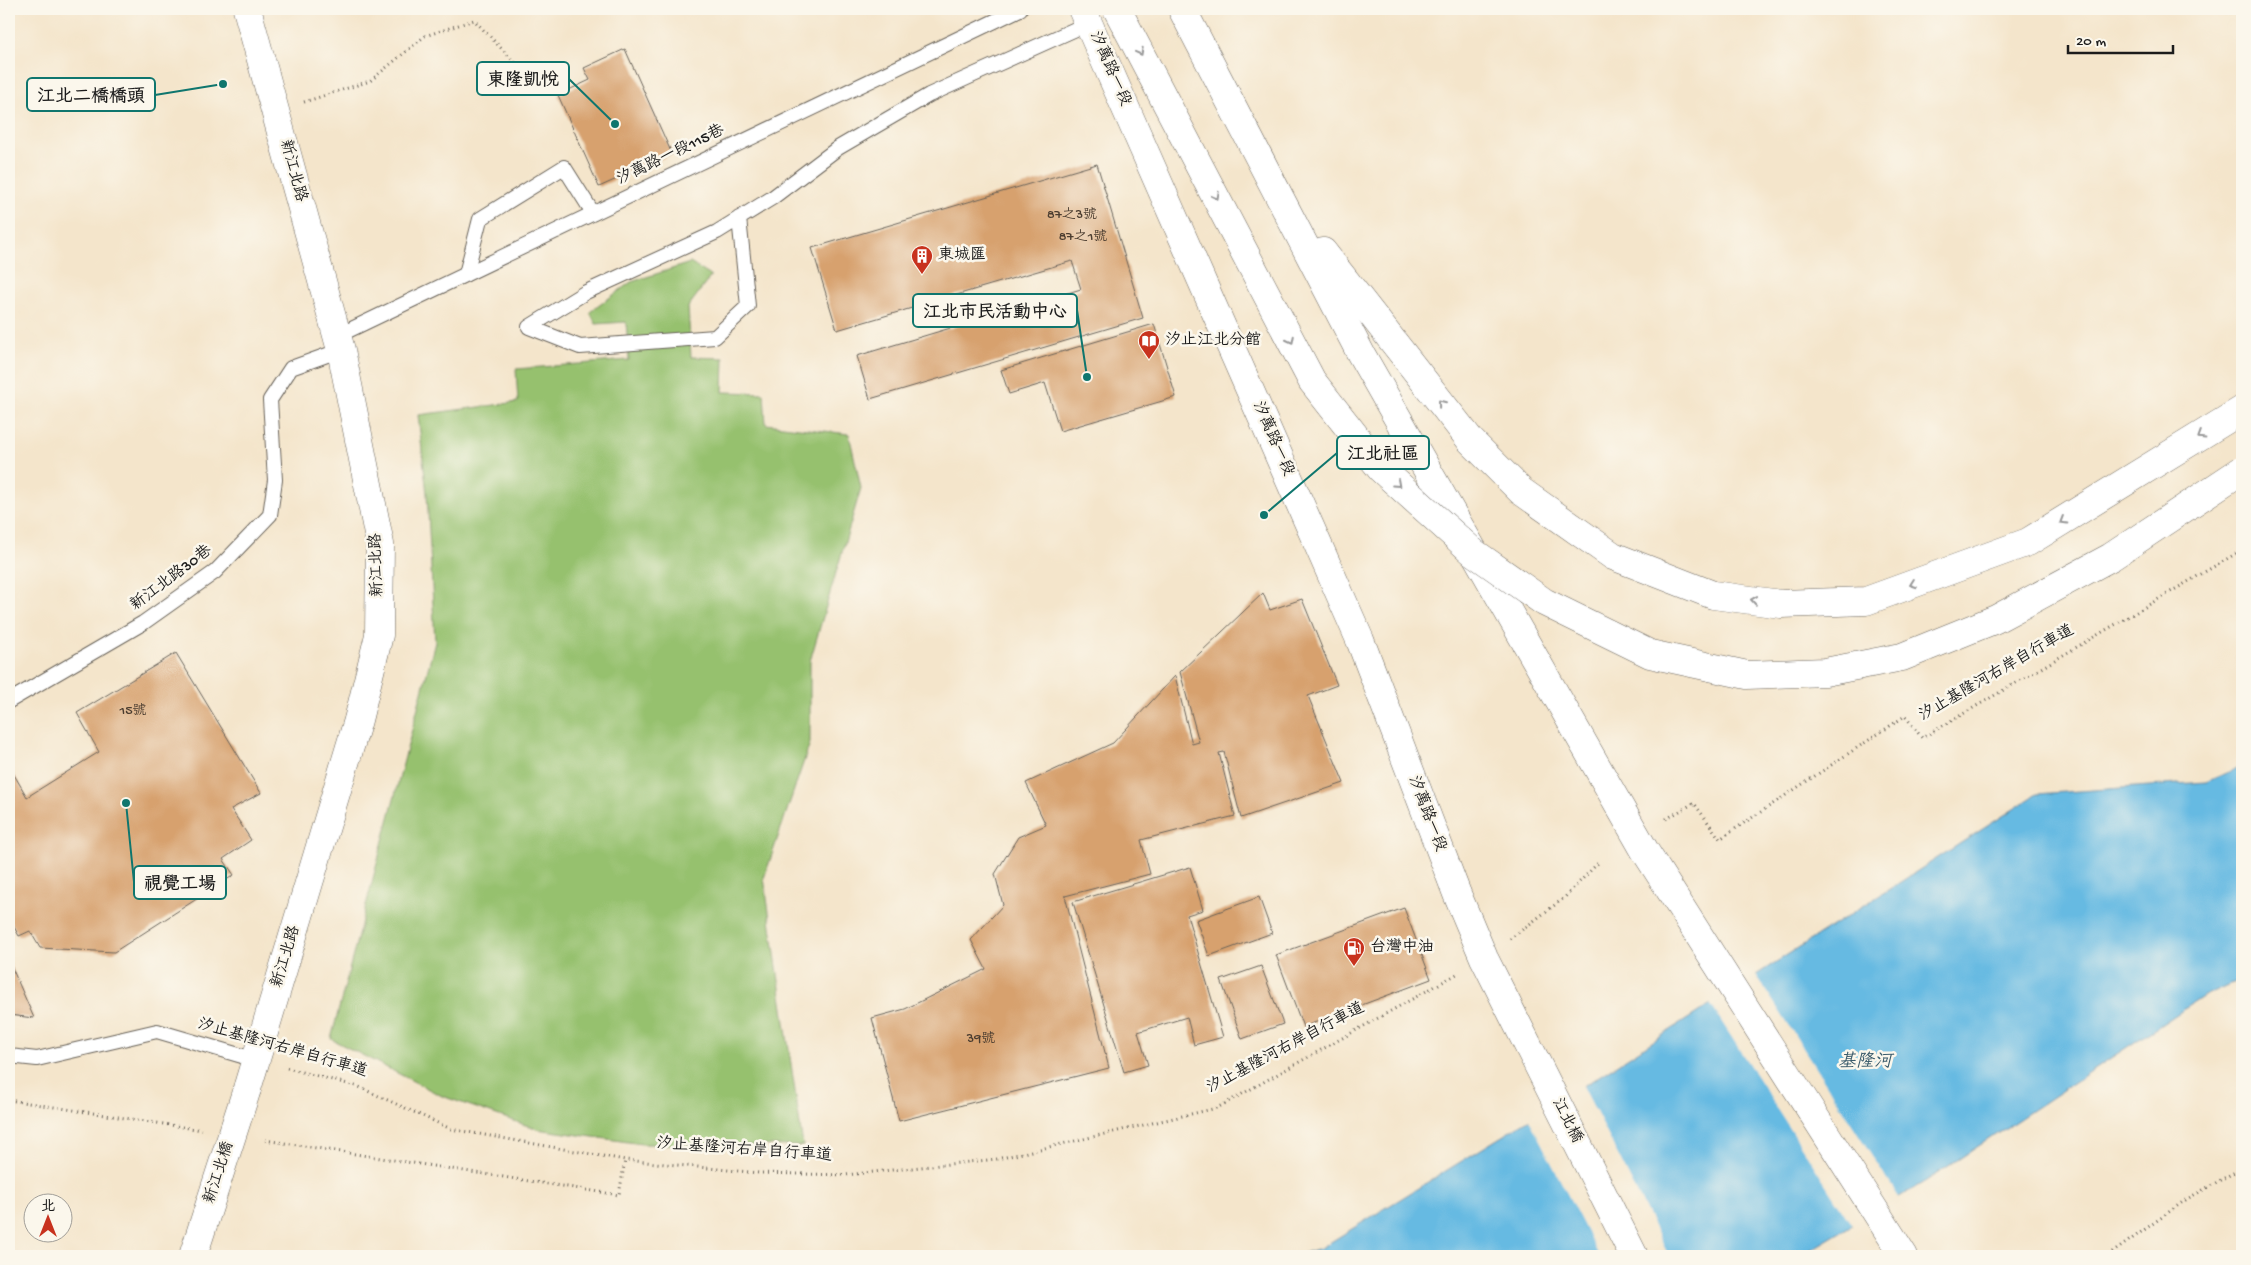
<svg xmlns="http://www.w3.org/2000/svg" width="2251" height="1265" font-family="'Gochi Hand','LXGW WenKai TC',sans-serif">
	<rect width="100%" height="100%" fill="#fbf7ec"/>
	<filter id="ink" filterUnits="userSpaceOnUse"><feTurbulence type="fractalNoise" baseFrequency=".02" numOctaves="2"/><feDisplacementMap in="SourceGraphic" scale="10" xChannelSelector="R" yChannelSelector="G"/><feConvolveMatrix kernelMatrix="1 2 1 2 8 2 1 2 1" color-interpolation-filters="sRGB"/></filter>
	<filter id="wash" filterUnits="userSpaceOnUse"><feTurbulence type="fractalNoise" baseFrequency=".0096" numOctaves="4" result="noise"/><feDisplacementMap in="SourceGraphic" scale="20" xChannelSelector="R" yChannelSelector="G"/><feGaussianBlur stdDeviation="1.12" result="paint"/><feColorMatrix in="noise" values="0 0 0 0 0 0 0 0 0 0 0 0 0 0 0 0 0 1.4 0 .05"/><feComposite in="paint" operator="in"/></filter>
	<g filter="url(#wash)">
		<rect width="100%" height="100%" fill="#f4e5cb"/>
		<polygon fill="#96c16e" stroke="#596e45" points="690,263 711,276 688,307 691,357 724,358 723,392 764,393 766,424 849,434 861,488 810,661 810,743 764,878 803,1146 642,1144 537,1129 442,1096 331,1039 435,642 427,494 418,415 518,402 516,369 629,360 626,322 596,324 590,312 631,282"/>
		<polygon fill="#66bae2" stroke="#416b7f" points="2242,766 2242,979 2204,996 1926,1181 1800,1256 1294,1256 1321,1248 1593,1080 2037,794 2206,782"/>
		<g fill="#f4e5cb">
			<polygon points="1755,973 1900,1199 1853,1227 1709,1002"/>
			<polygon points="1582,1084 1669,1256 1599,1256 1528,1117"/>
		</g>
		<g id="blocks">
			<g fill="#d7a16e">
				<polygon points="625,49 672,154 599,187 558,95 590,80 584,68"/>
				<polygon points="1097,164 1143,318 870,399 857,356 1081,289 1072,261 837,330 812,248"/>
				<polygon points="1154,324 1176,397 1060,431 1045,383 1009,394 1001,370"/>
				<polygon points="1263,593 1270,610 1302,599 1337,685 1308,696 1344,783 1241,818 1224,752 1219,753 1235,816 1141,840 1150,874 1065,896 1109,1068 899,1121 872,1018 905,1009 986,969 971,940 1003,905 995,874 1018,837 1046,825 1026,783 1113,743 1175,676 1192,744 1199,742 1180,672"/>
				<polygon points="176,653 261,793 231,809 251,840 223,859 234,875 114,952 40,948 30,931 19,936 9,918 9,766 27,797 99,752 77,713"/>
				<polygon points="1190,867 1203,910 1187,915 1223,1037 1194,1045 1187,1017 1138,1032 1148,1065 1124,1072 1073,902"/>
				<polygon points="1259,897 1272,933 1209,956 1196,920"/>
				<polygon points="1404,908 1431,979 1303,1027 1276,955"/>
				<polygon points="9,961 34,1018 9,1015"/>
				<polygon points="1261,966 1283,1024 1242,1039 1221,980"/>
			</g>
		</g>
	</g>
	<g filter="url(#ink)">
		<use href="#blocks" fill-opacity="0" stroke="#686259" stroke-width="1"/>
		<g fill="none" stroke-linecap="round" stroke-linejoin="round">
			<g stroke="#686259" stroke-width="16">
				<g id="lane">
					<polyline points="739,218 748,306 715,337 580,347 529,327 586,292 717,232 772,198 838,148 929,95 1089,23"/>
					<polyline points="466,274 480,219 564,167 593,213"/>
					<polyline points="337,336 1020,9"/>
					<polyline points="9,701 143,623 215,572 270,515 275,480 270,400 291,368 341,350"/>
					<polyline points="9,1056 37,1059 157,1031 256,1060"/>
				</g>
			</g>
			<g stroke="#686259" stroke-width="29">
				<polyline id="street" points="247,1089 358,720 379,635 380,544 341,350 247,9"/>
			</g>
			<g stroke="#686259" stroke-width="29">
				<polyline id="secondary" points="1082,9 1360,640 1457,894 1484,958 1634,1256"/>
			</g>
			<g stroke="#686259" stroke-width="29">
				<g id="highway">
					<polyline points="1182,9 1361,354 1645,851 1904,1256"/>
					<polyline points="1323,252 1471,441 1521,491 1613,556 1713,595 1781,604 1866,601 2028,542 2242,410"/>
				</g>
			</g>
			<g stroke="#686259" stroke-width="3" stroke-dasharray="1 4" stroke-linecap="butt">
				<polyline points="304,102 370,81 425,36 474,20 523,71 540,68"/>
				<polyline points="1666,819 1694,803 1720,839 1905,716 1922,738 2242,550"/>
				<polyline points="1510,939 1564,898 1598,863"/>
				<polyline points="287,1068 359,1087 451,1129 625,1160 759,1173 845,1175 997,1159 1217,1108 1457,974"/>
				<polyline points="9,1100 202,1130"/>
				<polyline points="265,1140 619,1195 625,1160"/>
				<polyline points="2108,1256 2187,1199 2242,1168"/>
			</g>
			<use href="#lane" stroke="#fff" stroke-width="14"/>
			<use href="#street" stroke="#fff" stroke-width="28"/>
			<use href="#secondary" stroke="#fff" stroke-width="28"/>
			<use href="#highway" stroke="#fff" stroke-width="28"/>
			<g stroke="#686259" stroke-width="29" stroke-linecap="butt">
				<polyline id="street-bridge" points="193,1256 247,1089"/>
			</g>
			<g stroke="#686259" stroke-width="29" stroke-linecap="butt">
				<polyline id="highway-bridge" points="1117,9 1312,381 1381,469 1473,552 1544,602 1650,654 1747,675 1825,672 1902,657 1996,619 2111,557 2242,470"/>
			</g>
			<use href="#street-bridge" stroke="#fff" stroke-width="28"/>
			<use href="#highway-bridge" stroke="#fff" stroke-width="28"/>
		</g>
		<defs><path id="oneway-chevron" d="M-2-3.5L2.5 0L-2 3.5" fill="none" stroke-width="1.6" stroke-linecap="round" stroke-linejoin="round" transform="scale(1.25)"/></defs>
		<g stroke="#999">
			<use href="#oneway-chevron" transform="translate(1140 52) rotate(62)"/>
			<use href="#oneway-chevron" transform="translate(1216 196) rotate(62)"/>
			<use href="#oneway-chevron" transform="translate(1291 340) rotate(63)"/>
			<use href="#oneway-chevron" transform="translate(1441 403) rotate(-128)"/>
			<use href="#oneway-chevron" transform="translate(2201 436) rotate(148)"/>
			<use href="#oneway-chevron" transform="translate(1397 484) rotate(42)"/>
			<use href="#oneway-chevron" transform="translate(2063 521) rotate(149)"/>
			<use href="#oneway-chevron" transform="translate(1913 584) rotate(160)"/>
			<use href="#oneway-chevron" transform="translate(1754 600) rotate(-172)"/>
		</g>
	</g>
	<defs>
		<g id="building-pin" transform="scale(1.125)"><path d="M0 17L-7.5 6A9.5 9.5 0 1 1 7.5 6Z" fill="#c8321e" stroke="#fbf7ec"/><path d="M-4-6H4V6H1V3H-1V6H-4ZM-2.5-4.3h1.7v1.8h-1.7ZM.8-4.3h1.7v1.8H.8ZM-2.5-1h1.7V.8h-1.7ZM.8-1h1.7V.8H.8Z" fill="#fff"/></g>
		<g id="library-pin" transform="scale(1.125)"><path d="M0 17L-7.5 6A9.5 9.5 0 1 1 7.5 6Z" fill="#c8321e" stroke="#fbf7ec"/><path d="M-6-4Q-3-5.5-.7-3.5V5Q-3 3-6 4ZM6-4Q3-5.5 .7-3.5V5Q3 3 6 4Z" fill="#fff"/></g>
		<g id="fuel-pin" transform="scale(1.125)"><path d="M0 17L-7.5 6A9.5 9.5 0 1 1 7.5 6Z" fill="#c8321e" stroke="#fbf7ec"/><path d="M-5.5-6h7V0h2V4h1.3V-2.5L3-4.5l.8-.8L6-3V5H2.5V1h-1V6h-7ZM-4.2-4.7v3.2H.2V-4.7Z" fill="#fff"/></g>
	</defs>
	<g fill-rule="evenodd">
		<use href="#building-pin" x="922" y="256"/>
		<use href="#library-pin" x="1149" y="341"/>
		<use href="#fuel-pin" x="1354" y="948"/>
	</g>
	<g text-anchor="middle" dominant-baseline="central" stroke-width="5" stroke-linejoin="round" paint-order="stroke">
		<g font-size="14" fill="#4b3d30">
			<text x="1072" y="215">87之3號</text>
			<text x="1083" y="237">87之1號</text>
			<text x="133" y="711">15號</text>
			<text x="981" y="1039">39號</text>
		</g>
		<g font-size="16" fill="#1c1c1c" stroke="#fbf7ec">
			<text transform="translate(1109 69) rotate(66)">汐萬路一段</text>
			<text transform="translate(671 156) rotate(-26)">汐萬路一段115巷</text>
			<text transform="translate(292 171) rotate(75)">新江北路</text>
			<text transform="translate(1272 439) rotate(66)">汐萬路一段</text>
			<text transform="translate(378 565) rotate(-92)">新江北路</text>
			<text transform="translate(172 579) rotate(-37)">新江北路30巷</text>
			<text transform="translate(1997 674) rotate(-30)">汐止基隆河右岸自行車道</text>
			<text transform="translate(1426 814) rotate(69)">汐萬路一段</text>
			<text transform="translate(287 957) rotate(-73)">新江北路</text>
			<text transform="translate(282 1049) rotate(16)">汐止基隆河右岸自行車道</text>
			<text transform="translate(1286 1049) rotate(-28)">汐止基隆河右岸自行車道</text>
			<text transform="translate(1566 1121) rotate(63)">江北橋</text>
			<text transform="translate(744 1151) rotate(4)">汐止基隆河右岸自行車道</text>
			<text transform="translate(220 1173) rotate(-72)">新江北橋</text>
		</g>
		<g font-size="16" fill="#1c1c1c" stroke="#fbf7ec" text-anchor="start">
			<text x="938" y="256">東城匯</text>
			<text x="1165" y="341">汐止江北分館</text>
			<text x="1370" y="948">台灣中油</text>
		</g>
		<g font-size="18" font-style="italic" fill="#3a5b6b" stroke="#fbf7ec">
			<text x="1865" y="1062">基隆河</text>
		</g>
	</g>
	<path fill="none" stroke="#0f766e" stroke-width="2" d="M615 124L569 79M223 84L155 95M1087 377L1077 310M1264 515L1337 453M126 803L134 882"/>
	<g fill="#0f766e" stroke="#fbf7ec" stroke-width="2">
		<circle cx="615" cy="124" r="5"/>
		<circle cx="223" cy="84" r="5"/>
		<circle cx="1087" cy="377" r="5"/>
		<circle cx="1264" cy="515" r="5"/>
		<circle cx="126" cy="803" r="5"/>
	</g>
	<g fill="#fbf7ec" stroke="#0f766e" stroke-width="2">
		<rect x="477" y="62" width="92" height="33" rx="5"/>
		<rect x="27" y="78" width="128" height="33" rx="5"/>
		<rect x="913" y="294" width="164" height="33" rx="5"/>
		<rect x="1337" y="436" width="92" height="33" rx="5"/>
		<rect x="134" y="866" width="92" height="33" rx="5"/>
	</g>
	<g font-size="18" text-anchor="middle" font-weight="bold" fill="#1c1c1c">
		<text x="523" y="85">東隆凱悅</text>
		<text x="91" y="101">江北二橋橋頭</text>
		<text x="995" y="317">江北市民活動中心</text>
		<text x="1383" y="459">江北社區</text>
		<text x="180" y="889">視覺工場</text>
	</g>
	<rect width="2251" height="1265" fill="none" stroke="#fbf7ec" stroke-width="30"/>
	<g transform="translate(48 1218)"><circle r="24" fill="#fbf7ec" stroke="#a29f99"/>
	<path d="M0-4L9 19L0 12L-9 19Z" fill="#c8321e"/>
	<text y="-8" font-size="14" font-weight="bold" text-anchor="middle" fill="#1c1c1c">北</text>
	</g>
	<path d="M2068 45v8h105v-8" fill="none" stroke="#1c1c1c" stroke-width="2.5"/>
	<text x="2076" y="45" font-size="15" fill="#1c1c1c" stroke="#fbf7ec" stroke-width="4" paint-order="stroke">20 m</text>
</svg>
